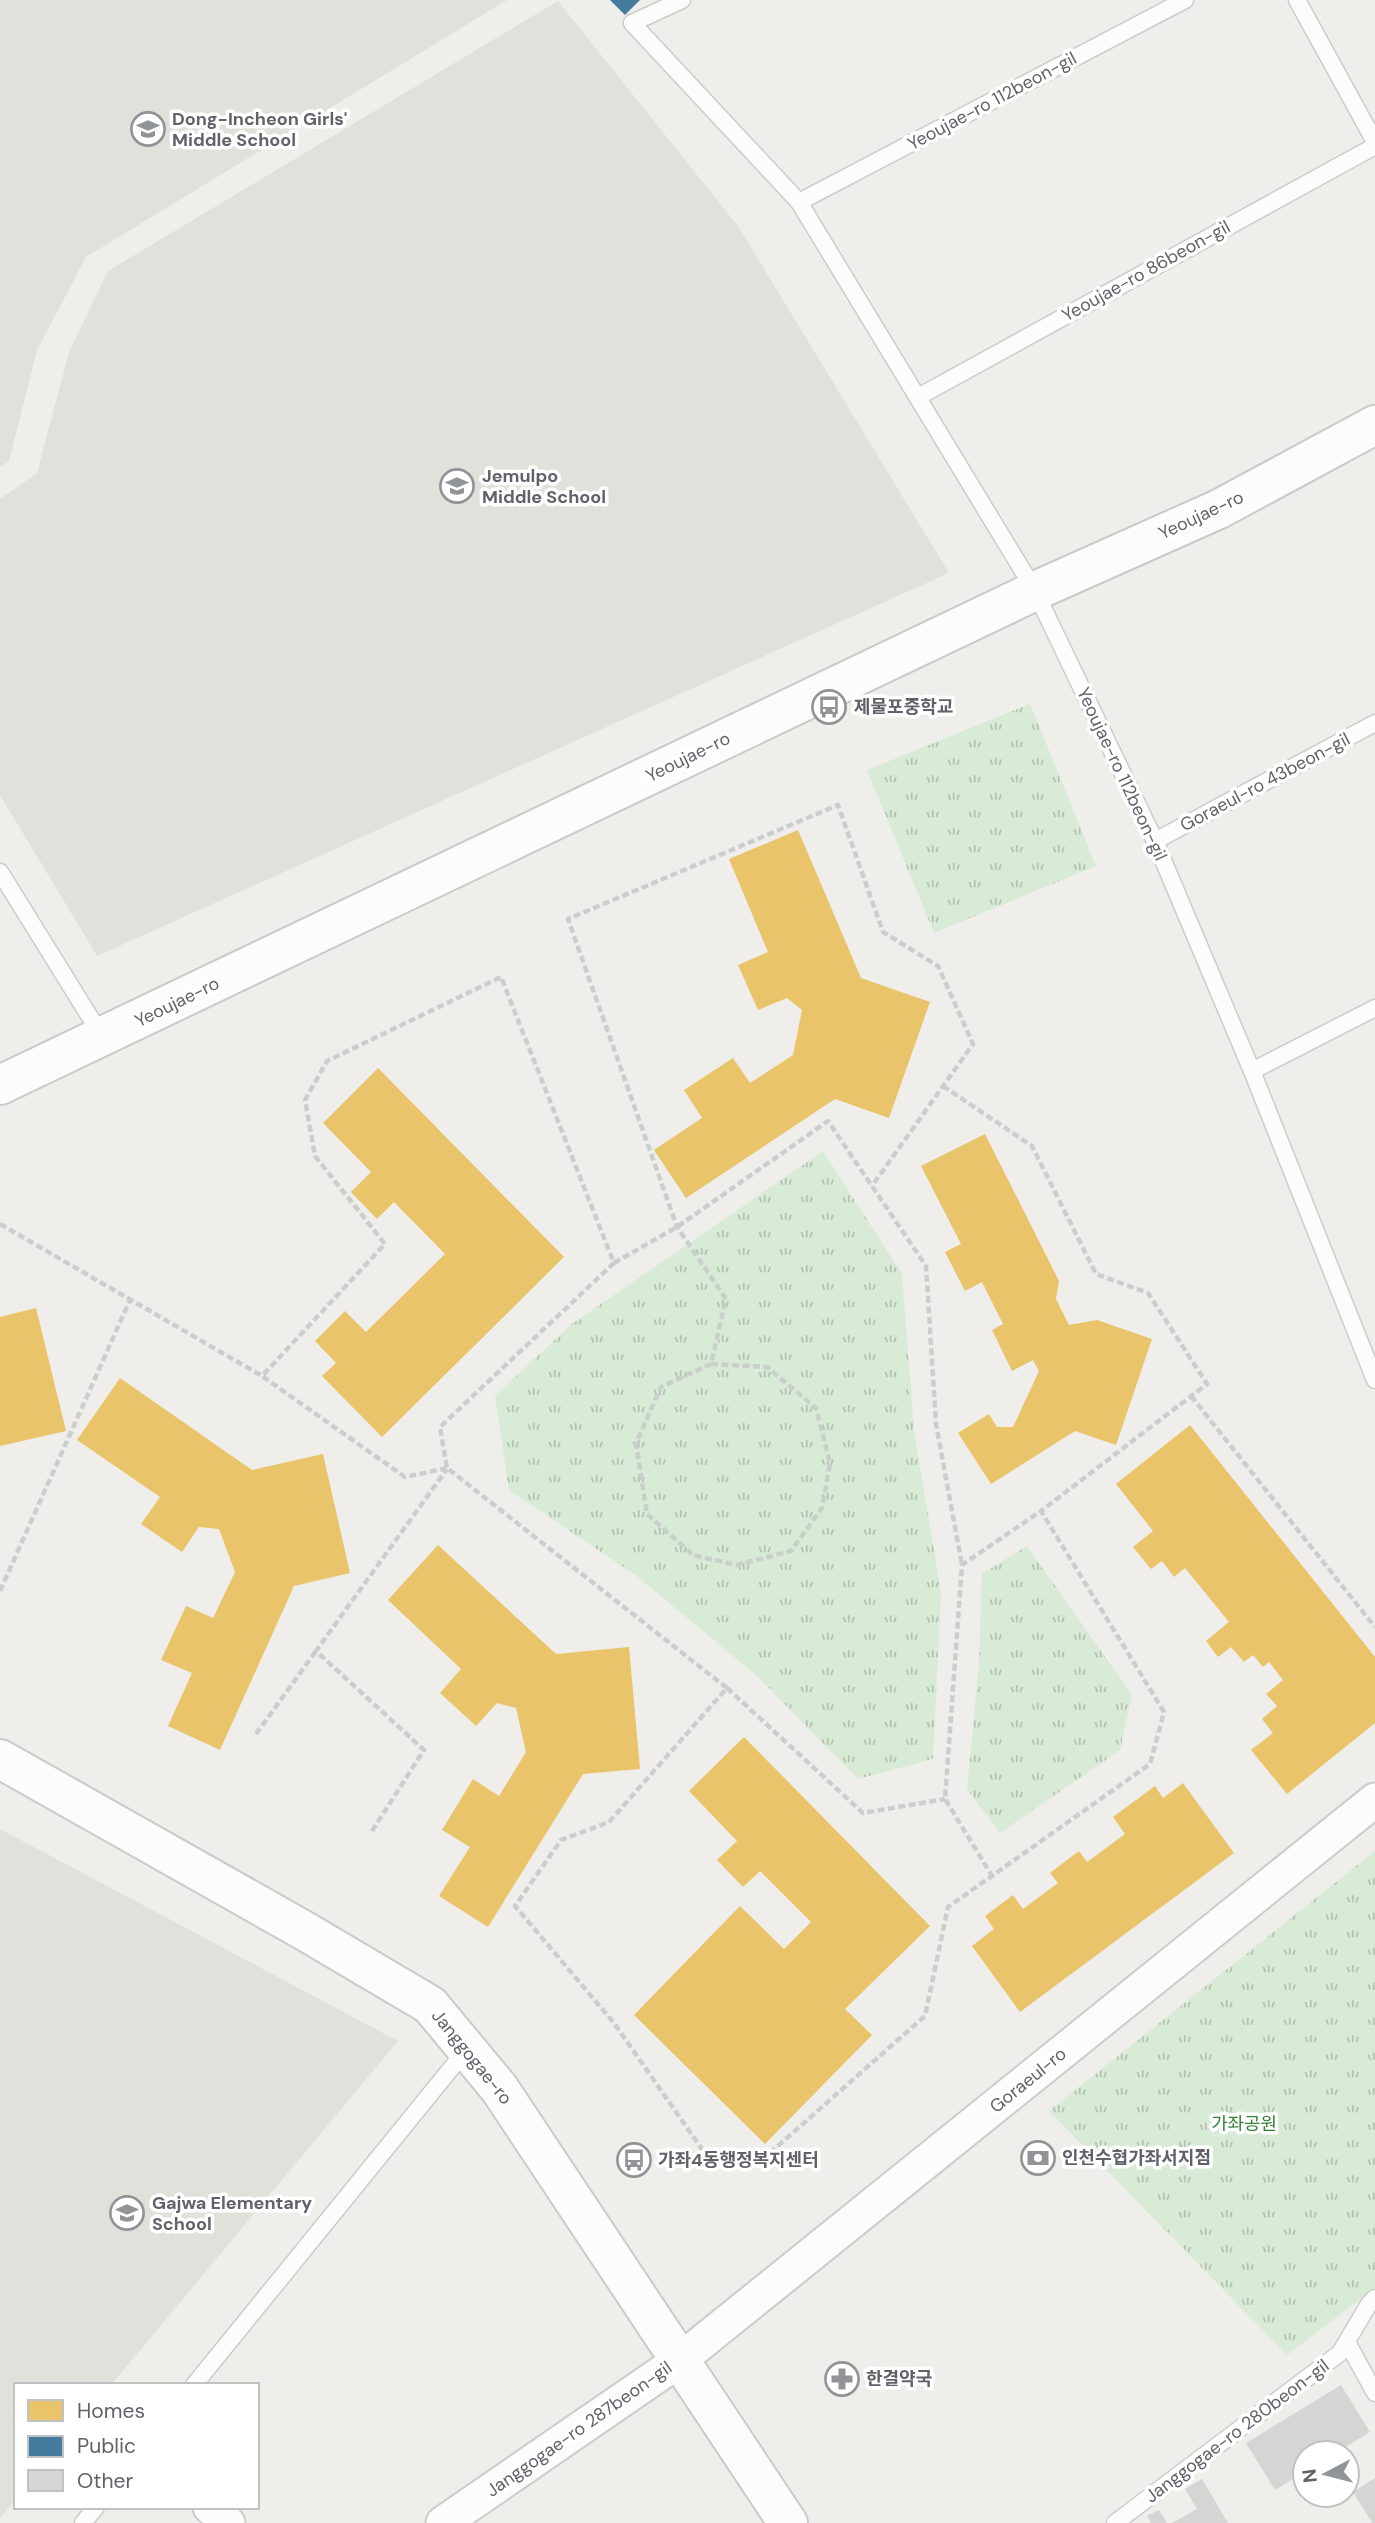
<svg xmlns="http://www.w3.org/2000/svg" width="1375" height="2523" font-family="'DM Sans','Noto Sans KR',sans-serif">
	<defs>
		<pattern id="park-tufts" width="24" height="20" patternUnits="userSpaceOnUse" patternTransform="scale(1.75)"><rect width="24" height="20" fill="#d8ebd6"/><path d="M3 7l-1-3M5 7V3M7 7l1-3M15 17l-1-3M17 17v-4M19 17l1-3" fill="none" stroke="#b2c2b1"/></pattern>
	</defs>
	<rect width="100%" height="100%" fill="#efeeea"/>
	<g fill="#e2e0da">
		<polygon points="0,0 507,0 86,257 37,350 9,461 0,467"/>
		<polygon points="558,1 738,226 949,573 97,956 0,795 0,499 37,473 69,352 108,271"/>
		<polygon points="0,1829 398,2041 111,2385 16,2385 16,2499 0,2518"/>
	</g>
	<g fill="url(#park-tufts)">
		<polygon points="1030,704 1096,866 934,933 867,770"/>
		<polygon points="823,1151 902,1274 914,1431 941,1592 933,1759 858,1779 756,1675 638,1577 509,1490 495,1396 572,1324"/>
		<polygon points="1027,1546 1132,1695 1120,1750 1000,1833 967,1789 979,1664 982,1574"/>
		<polygon points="1375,1851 1375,2288 1287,2355 1049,2111"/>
	</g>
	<g fill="#e9c46a">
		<polygon points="798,830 861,978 930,1002 889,1118 835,1099 686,1198 654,1150 702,1118 684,1090 733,1058 750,1083 793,1055 802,1010 787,998 758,1010 738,965 768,952 729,859"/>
		<polygon points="378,1068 564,1257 382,1437 322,1376 336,1363 315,1341 345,1311 366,1332 445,1254 394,1202 377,1219 351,1192 371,1172 323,1123"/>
		<polygon points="985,1134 1059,1281 1056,1299 1069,1325 1097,1320 1152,1339 1116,1445 1075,1431 991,1484 958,1433 989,1414 997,1427 1013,1427 1039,1371 1033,1360 1012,1371 992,1330 1003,1324 982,1282 965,1291 945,1252 961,1244 921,1166"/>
		<polygon points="36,1308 66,1431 0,1446 0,1317"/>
		<polygon points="120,1378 252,1470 323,1454 350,1573 294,1586 220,1750 168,1726 192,1673 161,1660 186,1606 213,1618 235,1572 219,1529 199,1527 182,1552 141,1524 160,1497 77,1440"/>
		<polygon points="1190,1425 1375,1657 1375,1723 1287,1794 1251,1750 1273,1733 1262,1719 1277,1706 1266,1694 1283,1680 1269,1662 1263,1667 1253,1655 1244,1662 1231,1647 1218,1657 1206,1641 1229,1622 1185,1568 1174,1577 1162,1561 1151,1569 1133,1547 1153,1531 1116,1484"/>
		<polygon points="438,1545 556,1654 629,1647 640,1769 583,1774 488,1927 439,1896 470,1847 442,1830 473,1779 499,1796 526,1752 516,1708 497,1703 476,1726 440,1693 461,1669 388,1600"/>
		<polygon points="744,1737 930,1926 845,2009 872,2035 765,2144 634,2015 740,1906 784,1949 811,1922 760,1871 743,1887 717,1860 737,1841 689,1791"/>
		<polygon points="1183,1783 1234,1853 1020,2012 972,1946 994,1929 985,1916 1013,1895 1023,1909 1058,1883 1050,1873 1079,1851 1087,1862 1125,1834 1113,1817 1155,1786 1163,1798"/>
	</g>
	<polygon fill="#457b9d" points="610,0 640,0 625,15"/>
	<g fill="#d6d5d3">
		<polygon points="1341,2385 1370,2432 1336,2453 1305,2453 1305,2472 1275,2490 1246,2443"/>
		<polygon points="1375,2478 1375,2523 1372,2523 1353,2492"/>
		<polygon points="1202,2479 1228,2523 1172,2523 1197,2509 1185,2489"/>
		<polygon points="1159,2510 1167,2523 1151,2523 1147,2516"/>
	</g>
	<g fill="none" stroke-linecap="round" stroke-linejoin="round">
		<g stroke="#cbcccc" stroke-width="19">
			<g id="lane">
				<polyline points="682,0 632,23 799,202 1035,591 1155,841 1252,1071 1375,1380"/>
				<polyline points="1297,0 1375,142"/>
				<polyline points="799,202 1185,0"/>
				<polyline points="918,397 1375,146"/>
				<polyline points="1155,841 1375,723"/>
				<polyline points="0,872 103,1038"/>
				<polyline points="1252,1071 1375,1008"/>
				<polyline points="1347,2342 1375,2393"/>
				<polyline points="194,2385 466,2050"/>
				<polyline points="83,2523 96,2507"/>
				<polyline points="1115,2523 1340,2353 1369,2304 1375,2298"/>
			</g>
		</g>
		<g stroke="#cbcccc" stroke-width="37">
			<g id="street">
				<polyline points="210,2507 228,2523"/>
				<polyline points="443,2523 680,2360 1375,1800"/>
			</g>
		</g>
		<g stroke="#cacacb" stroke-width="42">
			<g id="secondary">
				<polyline points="0,1085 1035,591 1219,509 1375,425"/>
				<polyline points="0,1759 303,1930 430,2005 499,2088 788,2523"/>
			</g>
		</g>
		<g stroke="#cacfcc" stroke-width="4.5" stroke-dasharray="7 3.5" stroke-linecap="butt">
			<polyline points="943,1086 1032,1146 1096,1274 1148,1293 1207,1384 1041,1511"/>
			<polyline points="0,1224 262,1376"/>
			<polyline points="614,1263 677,1227 828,1121 926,1266 936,1424 962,1565"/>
			<polyline points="711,1364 767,1367 816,1408 830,1463 822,1508 791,1551 736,1565 693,1555 647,1514 636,1443 661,1387 711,1364 726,1299 677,1227 568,919 838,805 883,932 938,966 973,1044 872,1186"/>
			<polyline points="1191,1396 1375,1627"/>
			<polyline points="447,1468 405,1477 262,1376 385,1244 315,1156 305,1100 327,1061 501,977 614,1263 440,1427 447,1468 727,1688 609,1822 561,1840 515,1906 614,2023 713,2165 762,2160 925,2016 948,1907 1150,1764 1164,1712 1041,1511 962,1565 945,1799 992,1876"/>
			<polyline points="0,1591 130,1300"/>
			<polyline points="727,1688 863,1813 945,1799"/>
			<polyline points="256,1734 316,1651"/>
			<polyline points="372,1831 424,1750 316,1651 447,1469"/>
		</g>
		<use href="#lane" stroke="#fdfcfc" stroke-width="16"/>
		<use href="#street" stroke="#fdfcfc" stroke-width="33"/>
		<use href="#secondary" stroke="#fdfcfc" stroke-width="38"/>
	</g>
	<defs>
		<g id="school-ring" transform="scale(1.75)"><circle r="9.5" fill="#fff" stroke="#919496" stroke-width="1.5"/><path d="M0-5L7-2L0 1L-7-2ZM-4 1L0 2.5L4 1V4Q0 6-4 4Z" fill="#919496"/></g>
		<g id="bus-ring" transform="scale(1.75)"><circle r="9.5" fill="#fff" stroke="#919496" stroke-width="1.5"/><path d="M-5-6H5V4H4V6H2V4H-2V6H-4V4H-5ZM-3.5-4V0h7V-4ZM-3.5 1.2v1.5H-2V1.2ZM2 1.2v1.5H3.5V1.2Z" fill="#919496"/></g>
		<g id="bank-ring" transform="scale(1.75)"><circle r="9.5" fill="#fff" stroke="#919496" stroke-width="1.5"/><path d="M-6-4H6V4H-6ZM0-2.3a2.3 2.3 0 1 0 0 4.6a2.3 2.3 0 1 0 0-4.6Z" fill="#919496"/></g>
		<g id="pharmacy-ring" transform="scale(1.75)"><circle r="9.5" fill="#fff" stroke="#919496" stroke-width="1.5"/><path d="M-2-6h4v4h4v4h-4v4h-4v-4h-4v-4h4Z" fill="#919496"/></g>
	</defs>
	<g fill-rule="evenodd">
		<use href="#school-ring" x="148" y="129"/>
		<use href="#school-ring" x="457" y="486"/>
		<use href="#bus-ring" x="829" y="707"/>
		<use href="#bank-ring" x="1038" y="2158"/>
		<use href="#bus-ring" x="634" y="2160"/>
		<use href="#school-ring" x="127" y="2213"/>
		<use href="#pharmacy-ring" x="842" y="2379"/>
	</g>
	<g text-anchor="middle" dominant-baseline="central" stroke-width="7" stroke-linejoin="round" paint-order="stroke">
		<g font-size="18" fill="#5f6368" stroke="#fff">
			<text transform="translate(992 101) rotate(-28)">Yeoujae-ro 112beon-gil</text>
			<text transform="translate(1146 271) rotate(-29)">Yeoujae-ro 86beon-gil</text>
			<text transform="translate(1201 515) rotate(-25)">Yeoujae-ro</text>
			<text transform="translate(688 757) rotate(-26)">Yeoujae-ro</text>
			<text transform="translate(1122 774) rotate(65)">Yeoujae-ro 112beon-gil</text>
			<text transform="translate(1265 782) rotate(-28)">Goraeul-ro 43beon-gil</text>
			<text transform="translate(177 1002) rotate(-26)">Yeoujae-ro</text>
			<text transform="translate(472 2057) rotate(51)">Janggogae-ro</text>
			<text transform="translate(1028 2080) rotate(-39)">Goraeul-ro</text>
			<text transform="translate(579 2429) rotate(-35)">Janggogae-ro 287beon-gil</text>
			<text transform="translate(1237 2431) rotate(-37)">Janggogae-ro 280beon-gil</text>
		</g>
		<g font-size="18" font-weight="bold" fill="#5f6368" stroke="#fff" text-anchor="start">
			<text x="172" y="119">Dong-Incheon Girls'<tspan x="172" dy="21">Middle School</tspan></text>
			<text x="482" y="476">Jemulpo<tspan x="482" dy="21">Middle School</tspan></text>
			<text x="854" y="707">제물포중학교</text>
			<text x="1062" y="2158">인천수협가좌서지점</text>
			<text x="658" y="2160">가좌4동행정복지센터</text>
			<text x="152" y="2203">Gajwa Elementary<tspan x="152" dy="21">School</tspan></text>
			<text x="866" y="2379">한결약국</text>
		</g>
		<g font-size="18" fill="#348238" stroke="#fff">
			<text x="1244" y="2124">가좌공원</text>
		</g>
	</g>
	<rect x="14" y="2383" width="245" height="126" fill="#ffffff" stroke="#bfc1c3" stroke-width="2"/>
	<rect x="28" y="2400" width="35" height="21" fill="#e9c46a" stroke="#bfc1c3" stroke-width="2"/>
	<text x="77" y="2418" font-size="21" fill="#5f6368">Homes</text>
	<rect x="28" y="2436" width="35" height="21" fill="#457b9d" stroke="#bfc1c3" stroke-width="2"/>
	<text x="77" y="2453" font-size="21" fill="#5f6368">Public</text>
	<rect x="28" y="2470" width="35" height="21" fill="#d6d5d3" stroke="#bfc1c3" stroke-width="2"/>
	<text x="77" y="2488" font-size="21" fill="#5f6368">Other</text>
	<g transform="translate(1326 2474) rotate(263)"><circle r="33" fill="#ffffff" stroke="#bfc1c3" stroke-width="2"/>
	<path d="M0-5L12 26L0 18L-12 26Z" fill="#919496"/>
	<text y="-10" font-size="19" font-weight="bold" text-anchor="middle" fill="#5f6368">N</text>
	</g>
</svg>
